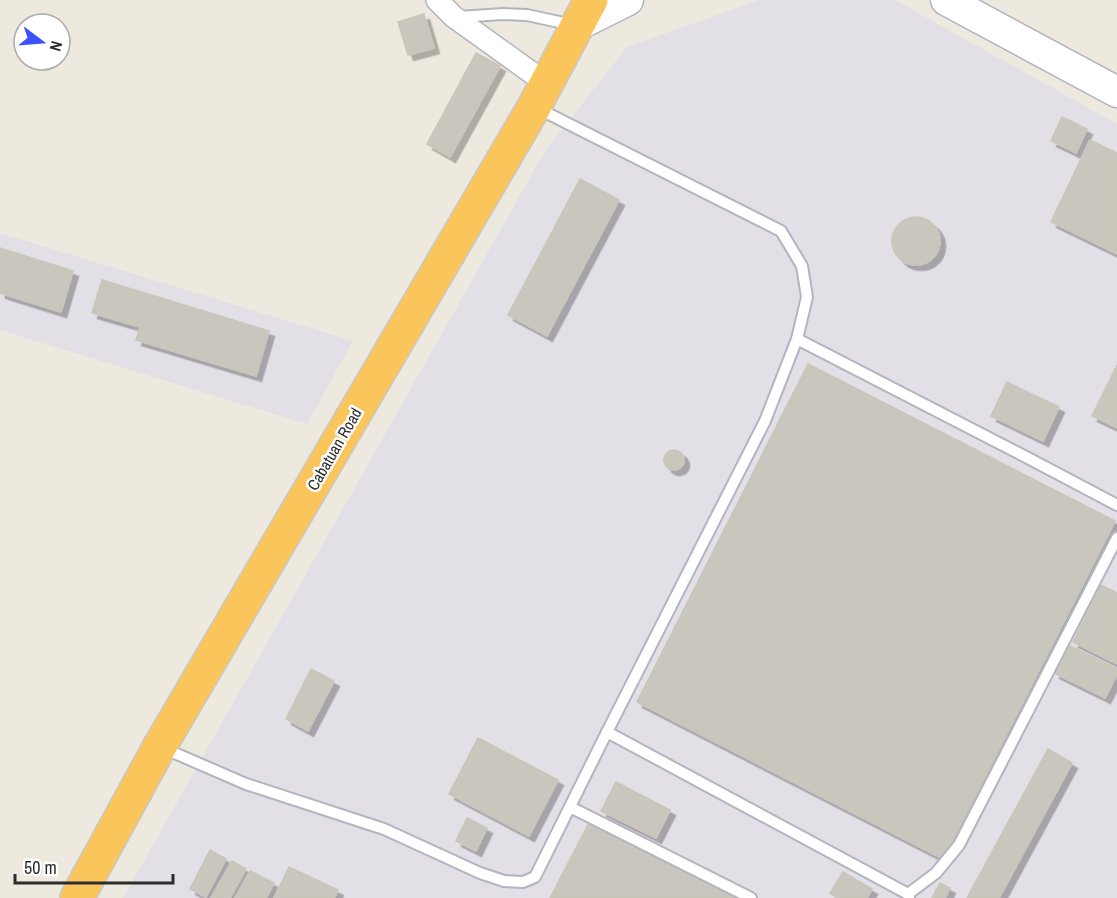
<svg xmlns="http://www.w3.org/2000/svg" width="1117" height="898" font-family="'Archivo Narrow',sans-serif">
	<defs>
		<filter id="shadow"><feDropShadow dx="5.5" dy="5.5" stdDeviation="0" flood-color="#0004"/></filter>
	</defs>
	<rect width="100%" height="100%" fill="#eee9df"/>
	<g fill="#e2dfe7">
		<polygon points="759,0 895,0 1117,124 1117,898 123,898 545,151 627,47"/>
		<polygon points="0,233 353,341 307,424 0,330"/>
	</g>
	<g fill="#c9c7bd" stroke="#cac5b8" stroke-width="1.5" filter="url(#shadow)">
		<polygon points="424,14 434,48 408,55 398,22"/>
		<polygon points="476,53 500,66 450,157 427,144"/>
		<polygon points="1062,117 1087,129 1076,153 1051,141"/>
		<polygon points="1090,140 1117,153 1117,254 1051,222"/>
		<polygon points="580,179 619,200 547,336 508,315"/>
		<circle cx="916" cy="241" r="24"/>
		<polygon points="0,248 73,271 61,312 0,293"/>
		<polygon points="102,280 269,331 256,376 136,340 140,327 92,313"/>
		<polygon points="808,364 1115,521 943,859 637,702"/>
		<polygon points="1117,365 1117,428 1092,416"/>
		<polygon points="1007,382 1059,407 1043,441 991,416"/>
		<circle cx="674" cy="460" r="10"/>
		<polygon points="1101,585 1117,593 1117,664 1073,642"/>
		<polygon points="1068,645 1117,669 1117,674 1105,698 1054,673"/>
		<polygon points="311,669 334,681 308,731 286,719"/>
		<polygon points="478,738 558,780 529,836 449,794"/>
		<polygon points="1048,749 1072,763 999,898 967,898"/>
		<polygon points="616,782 670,810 656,838 601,811"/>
		<polygon points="467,818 487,828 476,851 456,841"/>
		<polygon points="591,819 740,898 550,898"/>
		<polygon points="210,850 226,859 206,897 190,889"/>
		<polygon points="232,861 246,869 230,898 211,898"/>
		<polygon points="289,867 338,890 334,898 274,898"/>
		<polygon points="250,871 274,883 266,898 235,898"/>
		<polygon points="843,872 872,889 867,898 837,898 830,893"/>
		<polygon points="940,883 950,888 945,898 932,898"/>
	</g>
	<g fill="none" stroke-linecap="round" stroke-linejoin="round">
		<g stroke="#b2b4c0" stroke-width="14">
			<g id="service">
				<polyline points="458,17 503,14 527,15 573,25"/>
				<polyline points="797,339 1028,458 1117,505"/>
				<polyline points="607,732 908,894 909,898"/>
				<polyline points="163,748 246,784 384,829 480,873 504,881 523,882 535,877 607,732 765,421 797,339 807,297 802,266 781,231 537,108"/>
				<polyline points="570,807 751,898"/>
				<polyline points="908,894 936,873 959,845 1117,538"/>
			</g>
		</g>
		<g stroke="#b2b4c0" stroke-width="24">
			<polyline id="minor" points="437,0 454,17 546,83"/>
		</g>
		<g stroke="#b2b4c0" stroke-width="33">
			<g id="secondary">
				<polyline points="946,0 1117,92"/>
				<polyline points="576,26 628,0"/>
			</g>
		</g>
		<g stroke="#c8c8c8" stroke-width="36">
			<polyline id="trunk" points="77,898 160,746 534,107 591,0"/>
		</g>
		<use href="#service" stroke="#fff" stroke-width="10"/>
		<use href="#minor" stroke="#fff" stroke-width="21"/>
		<use href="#secondary" stroke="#fff" stroke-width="30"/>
		<use href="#trunk" stroke="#fac65c" stroke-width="33"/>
	</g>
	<g text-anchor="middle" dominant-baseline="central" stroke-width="5" stroke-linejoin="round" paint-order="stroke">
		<g font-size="16" fill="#2c2c2c" stroke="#fff">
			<text transform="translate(334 449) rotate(-60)">Cabatuan Road</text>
		</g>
	</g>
	<g transform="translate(42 42) rotate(106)"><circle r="28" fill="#ffffff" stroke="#ababab" stroke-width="1.5"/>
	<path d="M0-4.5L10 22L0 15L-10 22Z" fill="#3c50fd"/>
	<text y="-9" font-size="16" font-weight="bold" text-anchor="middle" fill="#2c2c2c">N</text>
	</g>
	<path d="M15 874v9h158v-9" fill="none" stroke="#2c2c2c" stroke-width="3"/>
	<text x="24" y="874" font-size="18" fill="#2c2c2c" stroke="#ffffff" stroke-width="4.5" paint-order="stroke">50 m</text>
</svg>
